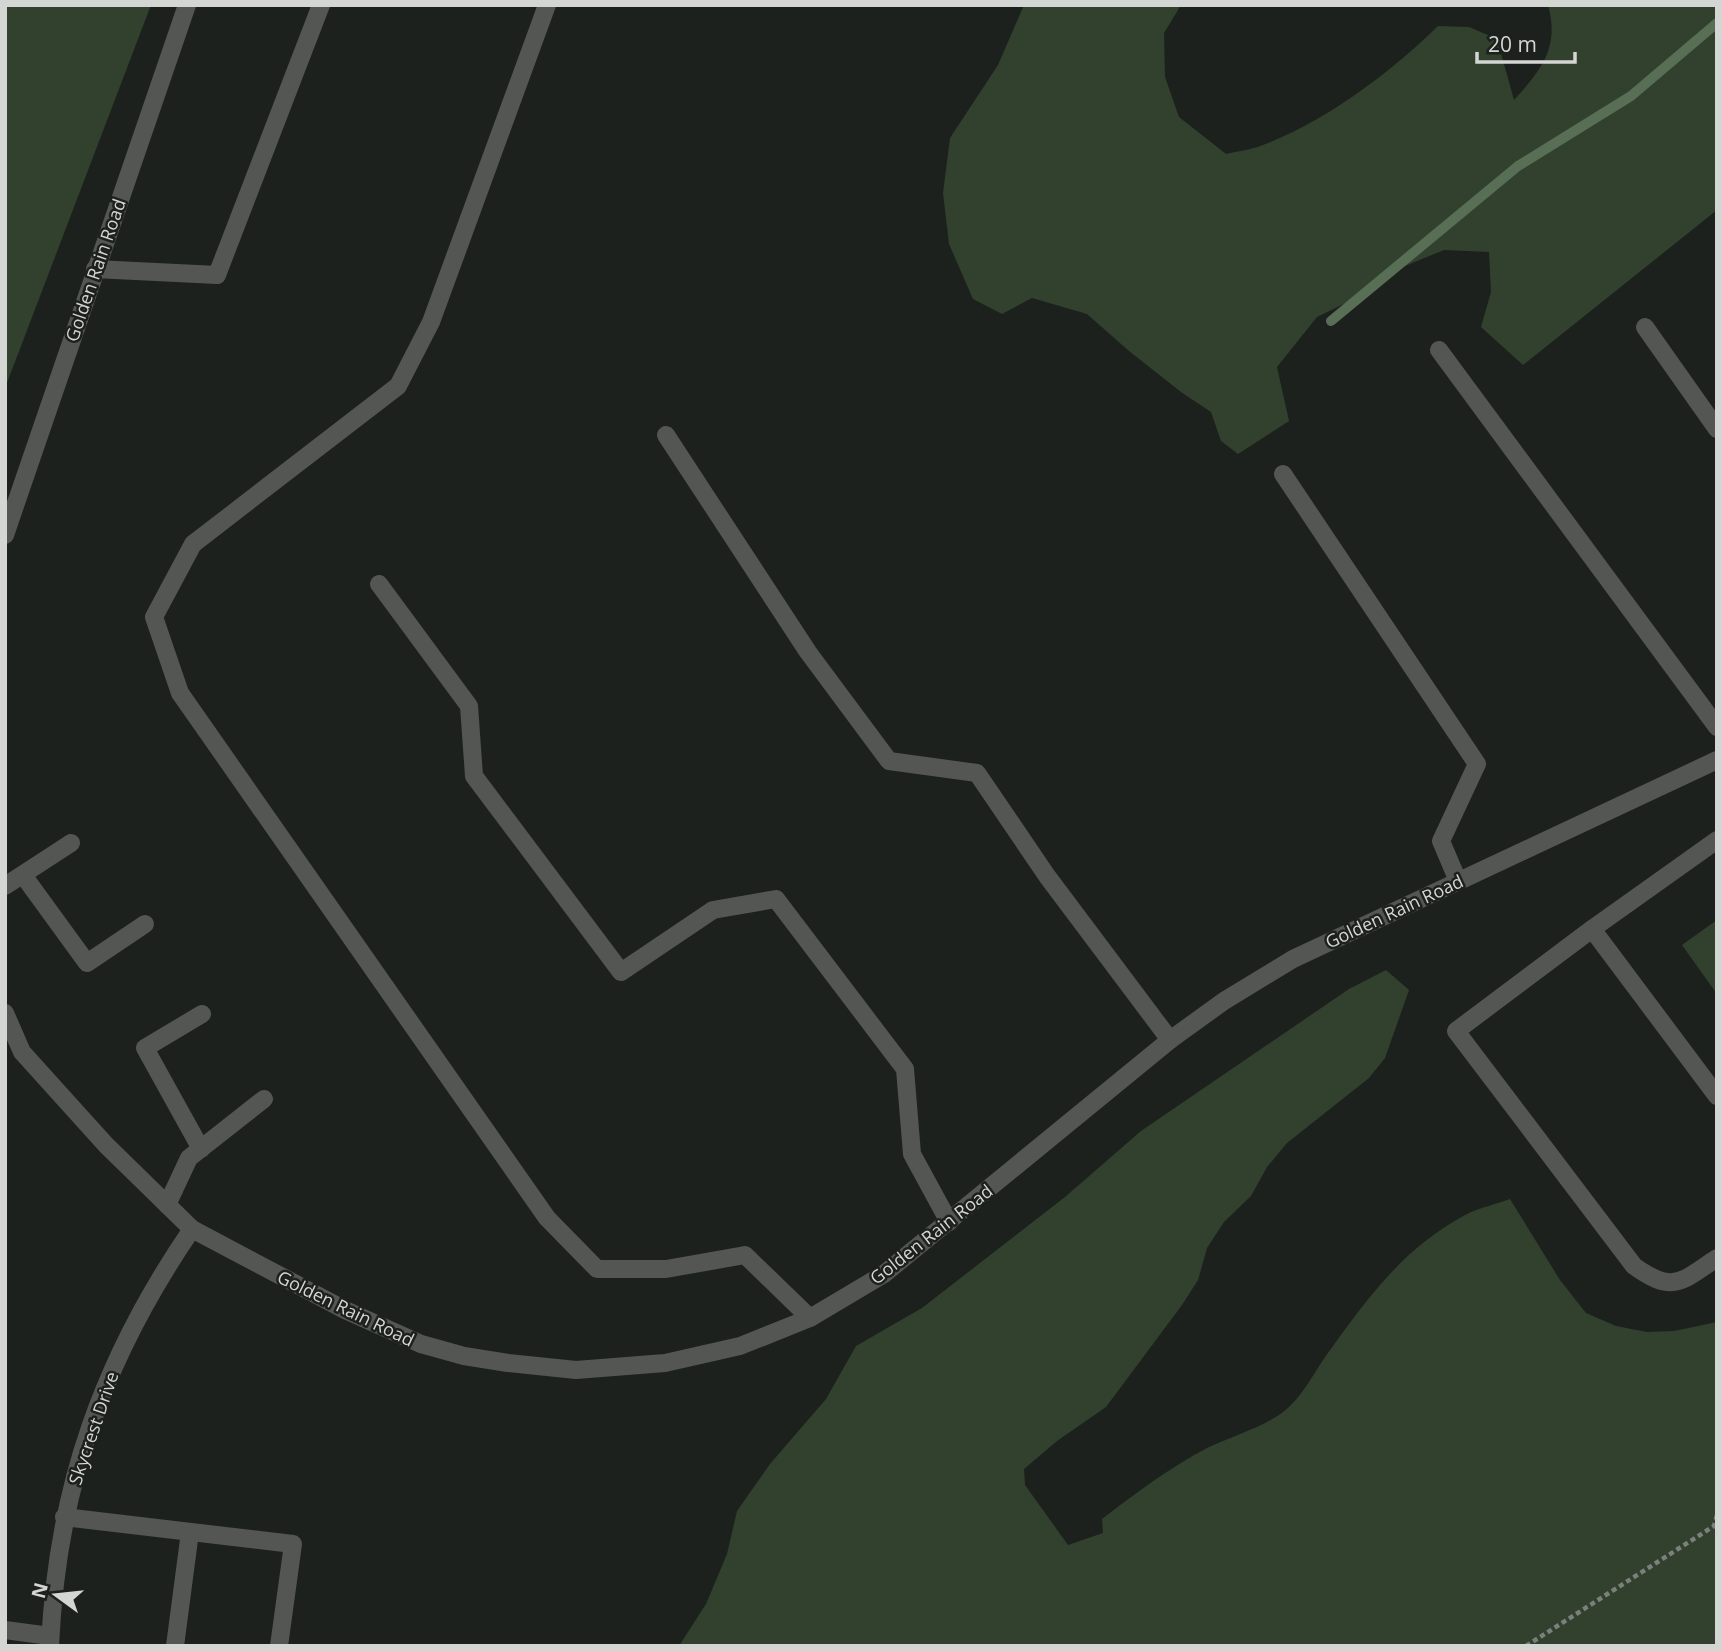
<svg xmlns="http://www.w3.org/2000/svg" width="1722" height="1651" font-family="'Open Sans',sans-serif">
	<rect width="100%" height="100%" fill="#1d211d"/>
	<g fill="#31412e">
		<polygon points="5,5 151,5 5,388"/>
		<path d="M1024 5H1181L1164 33 1165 77 1179 117 1226 154C1238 151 1251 150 1263 145 1326 121 1390 73 1438 26L1469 27 1497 39 1514 100C1541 70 1560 48 1548 5H1717V210L1523 365 1481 327 1491 292 1489 252 1444 250 1393 271 1352 300 1317 317 1277 367 1289 421 1238 454 1221 441 1211 412 1181 392 1129 351 1087 314 1032 298 1002 314 973 299 949 244 943 193 950 138 998 65Z"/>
		<polygon points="1717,920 1717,994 1682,945"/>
		<path d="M1386 970 1409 990 1385 1058 1369 1078 1287 1143 1267 1167 1251 1196 1224 1222 1207 1248 1198 1280 1182 1305 1106 1407 1057 1441 1024 1469 1025 1485 1068 1545 1103 1533 1102 1519C1136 1493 1169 1468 1207 1448 1230 1437 1257 1429 1279 1415 1302 1399 1312 1375 1328 1353 1369 1296 1405 1246 1469 1213 1482 1207 1497 1204 1510 1199L1560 1280 1586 1313 1616 1326 1647 1332 1674 1331 1717 1322V1646H679L706 1604 727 1554 737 1511 770 1464 826 1399 856 1346 922 1308 1065 1197 1141 1131 1349 989Z"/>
	</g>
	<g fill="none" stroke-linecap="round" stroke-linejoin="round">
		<polyline stroke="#596f55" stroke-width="10" points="1331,321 1518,166 1631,96 1717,23"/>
		<polyline stroke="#7c807c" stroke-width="4.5" stroke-dasharray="5 3.5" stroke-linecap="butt" points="1526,1646 1714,1526 1717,1515"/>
		<g stroke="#545654" stroke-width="18">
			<polyline points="547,5 431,322 398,386 193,544 154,617 180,693 547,1218 597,1269 666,1269 745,1255 810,1318"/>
			<polyline points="95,269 217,275 321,5"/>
			<polyline points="1645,327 1717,429"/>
			<polyline points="1439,350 1717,727"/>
			<polyline points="666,435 808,652 889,761 977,773 1047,876 1170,1040"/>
			<polyline points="1283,474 1477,764 1441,841 1458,881"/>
			<polyline points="379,584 469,706 474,776 621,972 713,910 776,899 905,1069 912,1154 949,1222"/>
			<path d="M1717 840 1592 929 1456 1031 1634 1266C1673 1294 1681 1282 1717 1258"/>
			<polyline points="23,875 87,963 145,924"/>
			<polyline points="5,886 71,843"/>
			<polyline points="1592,929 1717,1096"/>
			<polyline points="201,1149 145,1048 202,1014"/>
			<polyline points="167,1205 189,1158 264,1099"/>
			<polyline points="64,1517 293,1544 279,1646"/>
			<polyline points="5,1630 50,1636"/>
			<polyline points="175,1646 190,1532"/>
		</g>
		<g stroke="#545654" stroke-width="18">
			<polyline points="5,535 187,5"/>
			<polyline points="5,1013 22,1052 106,1145 192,1229 345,1310 421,1344 464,1356 508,1363 576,1370 665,1363 740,1346 810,1318 884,1274 1170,1040 1224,1001 1293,959 1717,760"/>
			<path d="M50 1646C57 1488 103 1359 192 1229"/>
		</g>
	</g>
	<g text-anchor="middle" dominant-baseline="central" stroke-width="5" stroke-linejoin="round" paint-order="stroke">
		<g font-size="18" fill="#d3d6d3" stroke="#1d211d">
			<text transform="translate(95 270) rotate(-71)">Golden Rain Road</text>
			<text transform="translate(1394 911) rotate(-25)">Golden Rain Road</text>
			<text transform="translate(931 1234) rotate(-38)">Golden Rain Road</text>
			<text transform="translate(346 1308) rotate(26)">Golden Rain Road</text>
			<text transform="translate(93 1428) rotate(-71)">Skycrest Drive</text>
		</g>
	</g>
	<rect width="1722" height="1651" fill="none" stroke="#d3d6d3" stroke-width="14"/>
	<g transform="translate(56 1595) rotate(285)" stroke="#1d211d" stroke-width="5" paint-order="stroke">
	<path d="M0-5L12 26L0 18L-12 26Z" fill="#d3d6d3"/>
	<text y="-10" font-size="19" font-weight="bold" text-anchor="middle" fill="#d3d6d3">N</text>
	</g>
	<path d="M1477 52v10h98v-10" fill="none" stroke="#d3d6d3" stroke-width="3.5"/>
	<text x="1488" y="52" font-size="21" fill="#d3d6d3" stroke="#1d211d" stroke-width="5" paint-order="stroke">20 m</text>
</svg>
